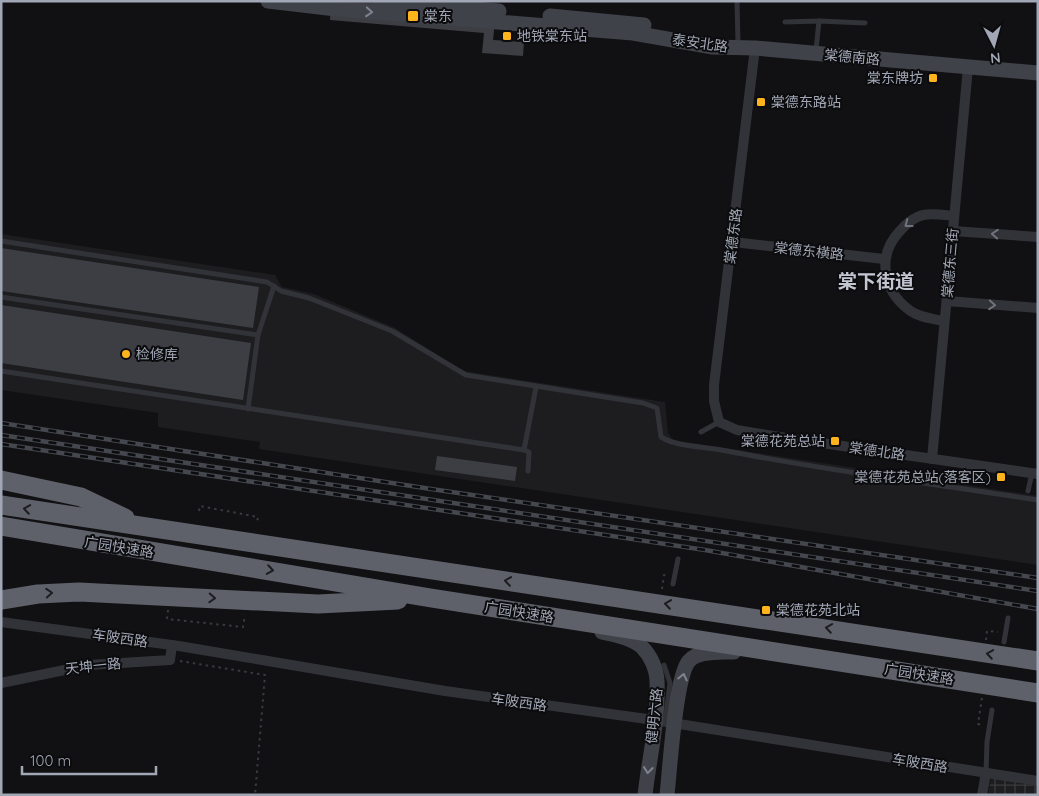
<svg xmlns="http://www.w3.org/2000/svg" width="1039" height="796" font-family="Quicksand,'Noto Sans SC',sans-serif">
	<defs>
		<pattern id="industrial-grid" width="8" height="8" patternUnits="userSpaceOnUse" patternTransform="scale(1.25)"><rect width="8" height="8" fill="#1d1d20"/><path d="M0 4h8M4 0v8" fill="none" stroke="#3b3b3e"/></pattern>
	</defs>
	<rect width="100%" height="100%" fill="#111113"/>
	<polygon fill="#1d1d20" points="1,234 275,275 282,287 314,294 395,328 463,371 665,402 668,433 673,440 1038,496 1038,565 259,449 260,442 158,427 158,413 1,390"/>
	<polygon fill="url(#industrial-grid)" points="991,778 1038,786 1038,795 988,795"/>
	<g fill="#3d3e43">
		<polygon points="331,1 373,1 476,10 477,1 483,1 482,10 496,11 493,40 524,42 523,56 482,53 484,33 330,20"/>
		<polygon points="1,248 259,287 253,328 1,291"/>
		<polygon points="1,305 251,343 243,400 1,363"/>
		<polygon points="437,456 517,467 515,481 435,470"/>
	</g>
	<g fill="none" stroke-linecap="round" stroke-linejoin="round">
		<g stroke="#383a40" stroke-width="2" stroke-dasharray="2.5 4" stroke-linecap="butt">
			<polyline points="199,511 200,506 258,517 257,522"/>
			<polyline points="662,589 664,575 667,576"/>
			<polyline points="168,610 167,619 243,627 245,615"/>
			<polyline points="986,640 987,631 998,632"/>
			<polyline points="180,661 265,675 255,795"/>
			<polyline points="982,698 978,724 982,725"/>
		</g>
		<g stroke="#323339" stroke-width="5">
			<polyline points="737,1 738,43"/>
			<polyline points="785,22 819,21 865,23"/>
			<polyline points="816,50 819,21"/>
			<path d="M1 241 267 282 281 291 309 298 392 331 466 375 643 403 657 408 661 437C679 448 706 446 727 451 829 471 934 484 1038 500"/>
			<polyline points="1,297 258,335"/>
			<polyline points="1,371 524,450"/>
			<polyline points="248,409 258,335 274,286"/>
			<polyline points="701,432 719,422"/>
			<polyline points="528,471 529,452 524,450 536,387"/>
			<polyline points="1028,491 1032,473"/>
			<polyline points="673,584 678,559"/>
			<polyline points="1004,642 1008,618"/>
			<polyline points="664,665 670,683 665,722"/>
			<polyline points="986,773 987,742 992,710"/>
		</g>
		<g stroke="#323339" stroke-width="10">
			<polyline points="755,48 714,385 714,401 719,422 737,430 773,436 1038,474"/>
			<polyline points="953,231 1038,237"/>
			<polyline points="733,242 884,259"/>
			<polyline points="947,301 1038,308"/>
			<path d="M944 321C933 319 917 317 908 309 883 290 877 256 899 232 905 225 914 217 923 215 933 213 944 215 954 216"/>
			<polyline points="932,459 968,67"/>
			<polyline points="1,622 179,646 445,691 654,720 1038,781"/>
			<polyline points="1,683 89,665 170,660 172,645"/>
			<polyline points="982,795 986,773"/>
		</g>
		<g stroke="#404249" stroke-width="15">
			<polyline points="268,1 336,9 633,33 713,47 755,48 1038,73"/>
			<polyline points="380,1 499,11"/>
			<polyline points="550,16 644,25"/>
			<path d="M602 632C615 635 632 638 642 647 651 656 657 670 657 682 659 718 649 759 645 795"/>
			<path d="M667 795C670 769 675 677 689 661 698 650 722 652 734 652"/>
		</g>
		<g stroke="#5e616a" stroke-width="19">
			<polyline points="1,480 81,497 125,518"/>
			<path d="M1 505C347 558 693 607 1038 661"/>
			<polyline points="1,526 431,598 1038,693"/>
			<polyline points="1,600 38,594 79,592 318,604 398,600"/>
		</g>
		<g stroke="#45474e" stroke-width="4.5">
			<g id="rail">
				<polyline points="1,423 431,489 1038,578"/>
				<polyline points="1,435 1038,591"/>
				<polyline points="1,444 705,550 1038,609"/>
			</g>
		</g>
		<use href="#rail" stroke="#0c0c0e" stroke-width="2.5" stroke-dasharray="8" stroke-linecap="butt"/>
	</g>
	<defs><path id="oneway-chevron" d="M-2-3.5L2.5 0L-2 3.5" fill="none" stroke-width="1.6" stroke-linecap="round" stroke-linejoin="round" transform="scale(1.25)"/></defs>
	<g stroke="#7f848f">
		<use href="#oneway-chevron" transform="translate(369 12) rotate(5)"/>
		<use href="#oneway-chevron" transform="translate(683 677) rotate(-77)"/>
		<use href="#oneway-chevron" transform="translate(648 770) rotate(97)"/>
	</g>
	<g stroke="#6f737d">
		<use href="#oneway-chevron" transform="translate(908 224) rotate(143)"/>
		<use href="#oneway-chevron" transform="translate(995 234) rotate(-176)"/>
		<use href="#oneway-chevron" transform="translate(992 305) rotate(4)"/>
	</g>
	<g stroke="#1c1d20">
		<use href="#oneway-chevron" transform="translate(27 509) rotate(-171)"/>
		<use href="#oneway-chevron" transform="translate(270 570) rotate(9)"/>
		<use href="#oneway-chevron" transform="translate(508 581) rotate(-172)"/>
		<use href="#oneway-chevron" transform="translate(49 593) rotate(-4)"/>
		<use href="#oneway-chevron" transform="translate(212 598) rotate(3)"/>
		<use href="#oneway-chevron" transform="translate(668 604) rotate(-172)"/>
		<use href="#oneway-chevron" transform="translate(829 628) rotate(-171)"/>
		<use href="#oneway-chevron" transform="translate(990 654) rotate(-171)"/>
	</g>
	<g fill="#ffb41e" stroke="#0c0c0e" stroke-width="2">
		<rect x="407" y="10" width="12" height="12" rx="2.5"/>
		<rect x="502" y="31" width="10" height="10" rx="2.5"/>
		<rect x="928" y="73" width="10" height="10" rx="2.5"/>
		<rect x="756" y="97" width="10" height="10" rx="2.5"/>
		<circle cx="126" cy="354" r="5"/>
		<rect x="830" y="436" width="10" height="10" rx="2.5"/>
		<rect x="996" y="472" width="10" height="10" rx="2.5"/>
		<rect x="761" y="605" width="10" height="10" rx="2.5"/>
	</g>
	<g text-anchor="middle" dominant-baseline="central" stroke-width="4" stroke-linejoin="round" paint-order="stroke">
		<g font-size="14" fill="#a1a7b5" stroke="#0c0c0e" text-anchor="start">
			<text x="424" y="16">棠东</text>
			<text x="517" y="36">地铁棠东站</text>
			<text x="923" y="78" text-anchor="end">棠东牌坊</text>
			<text x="771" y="102">棠德东路站</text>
			<text x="136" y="354">检修库</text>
			<text x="825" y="441" text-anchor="end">棠德花苑总站</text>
			<text x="991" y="477" text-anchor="end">棠德花苑总站(落客区)</text>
			<text x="776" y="610">棠德花苑北站</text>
		</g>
		<g font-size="14" fill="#a1a7b5" stroke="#0c0c0e">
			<text transform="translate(700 43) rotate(8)">泰安北路</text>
			<text transform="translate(852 57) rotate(5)">棠德南路</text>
			<text transform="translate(733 236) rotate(-83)">棠德东路</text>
			<text transform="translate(809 251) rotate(6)">棠德东横路</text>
			<text transform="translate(950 263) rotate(-85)">棠德东三街</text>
			<text transform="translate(877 451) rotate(8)">棠德北路</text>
			<text transform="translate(119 547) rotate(9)">广园快速路</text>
			<text transform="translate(519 612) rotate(9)">广园快速路</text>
			<text transform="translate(120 638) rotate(8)">车陂西路</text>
			<text transform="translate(93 666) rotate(-6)">天坤一路</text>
			<text transform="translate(919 674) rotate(9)">广园快速路</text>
			<text transform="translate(519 702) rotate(8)">车陂西路</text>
			<text transform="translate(654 716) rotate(-84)">健明六路</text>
			<text transform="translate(920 763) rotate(9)">车陂西路</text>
		</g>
		<g font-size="19" font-weight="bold" fill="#c3c6d1" stroke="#0c0c0e">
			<text x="876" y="281">棠下街道</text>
		</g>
	</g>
	<rect width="1039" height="796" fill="none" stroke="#a1a7b5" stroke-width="5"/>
	<g transform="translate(994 45) rotate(174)" stroke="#0c0c0e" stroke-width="4" paint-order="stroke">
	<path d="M0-4L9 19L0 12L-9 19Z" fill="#a1a7b5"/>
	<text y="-8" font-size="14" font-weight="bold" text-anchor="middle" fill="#a1a7b5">N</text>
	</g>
	<path d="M22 766v8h134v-8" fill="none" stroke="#a1a7b5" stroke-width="2.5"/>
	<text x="30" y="766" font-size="15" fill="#a1a7b5" stroke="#0c0c0e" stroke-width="4" paint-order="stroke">100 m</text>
</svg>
